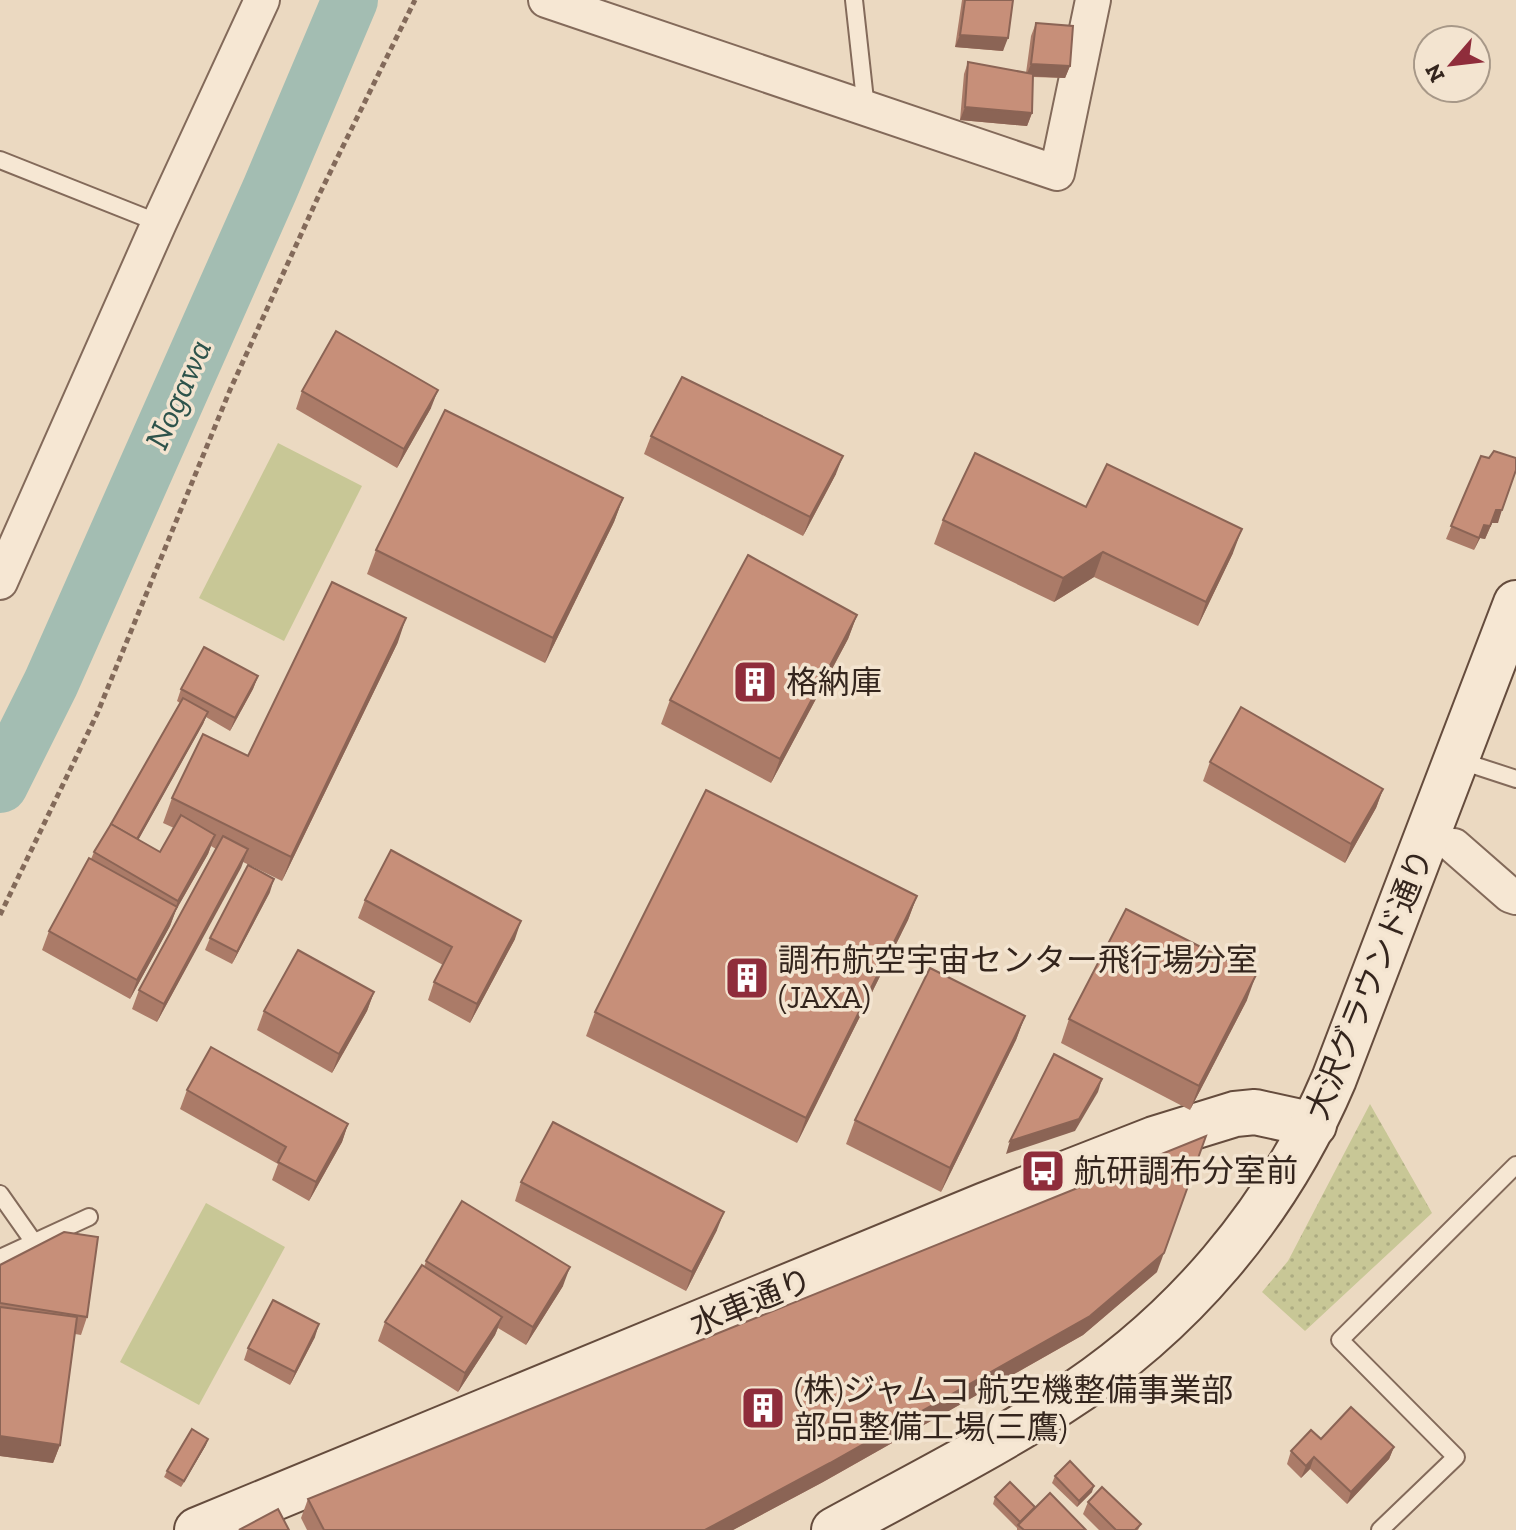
<svg xmlns="http://www.w3.org/2000/svg" width="1516" height="1530" font-family="'Zilla Slab','Noto Sans JP',serif">
	<defs>
		<pattern id="park-dots" width="8" height="8" patternUnits="userSpaceOnUse" patternTransform="scale(2)"><rect width="8" height="8" fill="#c8c796"/><path d="M2 2h.1M6 6h.1" fill="none" stroke="#acab81" stroke-width="1.8" stroke-linecap="round"/></pattern>
	</defs>
	<rect width="100%" height="100%" fill="#ebd9c1"/>
	<g fill="#c8c796">
		<polygon points="278,443 362,486 284,641 199,598"/>
		<polygon points="206,1203 285,1247 199,1405 120,1362"/>
	</g>
	<polygon fill="url(#park-dots)" points="1370,1104 1432,1213 1305,1331 1262,1292 1288,1261"/>
	<g fill="none" stroke-linecap="round" stroke-linejoin="round">
		<polyline stroke="#a3bdb2" stroke-width="56" points="0,785 51,683 270,189 350,0"/>
		<g stroke="#836a5a" stroke-width="20">
			<g id="lane">
				<polyline points="854,0 866,109"/>
				<polyline points="0,160 159,223"/>
				<polyline points="1458,760 1516,779"/>
				<polyline points="0,1194 33,1241"/>
				<polyline points="0,1258 89,1217"/>
				<polyline points="1380,1530 1456,1457 1340,1340 1516,1165"/>
			</g>
		</g>
		<g stroke="#836a5a" stroke-width="38">
			<g id="street">
				<polyline points="546,0 1057,173 1093,0"/>
				<polyline points="0,582 159,223 262,0"/>
				<polyline points="1454,846 1510,895 1516,897"/>
			</g>
		</g>
		<g stroke="#654c3d" stroke-width="48">
			<g id="secondary">
				<polyline points="197,1530 985,1205 1154,1139 1235,1114 1255,1112 1314,1125"/>
				<path d="M834 1530C909 1489 986 1450 1058 1404 1181 1326 1277 1213 1334 1079L1516 603"/>
			</g>
		</g>
		<polyline stroke="#836a5a" stroke-width="5" stroke-dasharray="6 4" stroke-linecap="butt" points="0,915 97,714 230,390 319,195 415,0"/>
		<use href="#lane" stroke="#f6e7d3" stroke-width="16"/>
		<use href="#street" stroke="#f6e7d3" stroke-width="34"/>
		<use href="#secondary" stroke="#f6e7d3" stroke-width="44"/>
	</g>
	<g fill="#ab7b68">
		<polygon points="962,0 1013,0 1003,51 955,47"/>
		<polygon points="1036,23 1070,66 1065,78 1033,77 1032,113 1027,126 960,120 964,74 968,62 1026,73 1031,36"/>
		<polygon points="302,391 431,408 397,468 296,409"/>
		<polygon points="651,436 836,474 803,536 644,454"/>
		<polygon points="1481,456 1498,523 1492,523 1485,539 1480,538 1474,550 1446,539"/>
		<polygon points="623,498 614,522 545,663 367,574 376,550"/>
		<polygon points="1086,507 1233,553 1198,626 1094,577 1054,602 934,544 943,520"/>
		<polygon points="857,615 848,639 771,783 661,724 670,700"/>
		<polygon points="398,642 282,881 243,862 157,1022 132,1009 139,990 216,849 211,846 208,854 176,910 170,926 130,999 42,950 49,931 91,859 94,852 111,824 180,703 177,701 181,689 258,676 253,689 230,731 206,717 203,724 138,840 160,852 174,828 163,823 172,798 248,756"/>
		<polygon points="1210,762 1383,789 1376,808 1345,863 1203,781"/>
		<polygon points="270,892 232,964 205,950 210,938"/>
		<polygon points="917,896 908,920 797,1143 586,1036 595,1012"/>
		<polygon points="365,900 515,939 470,1023 428,1000 434,982 443,965 358,918"/>
		<polygon points="374,992 367,1011 332,1073 257,1030 264,1011"/>
		<polygon points="1247,1000 1190,1110 1061,1043 1069,1019"/>
		<polygon points="1025,1016 1016,1040 941,1192 846,1144 855,1120"/>
		<polygon points="187,1090 348,1124 342,1142 309,1201 272,1180 278,1164 180,1109"/>
		<polygon points="521,1182 717,1230 686,1291 515,1201"/>
		<polygon points="426,1261 563,1286 526,1345 498,1328 495,1335 458,1392 378,1341 385,1322 424,1267"/>
		<polygon points="0,1265 87,1317 81,1335 75,1334 60,1445 53,1463 0,1456"/>
		<polygon points="1157,1272 1083,1335 823,1482 733,1530 307,1530 301,1518 308,1499"/>
		<polygon points="315,1337 290,1385 244,1360 248,1348"/>
		<polygon points="1321,1439 1394,1447 1389,1459 1347,1504 1310,1469 1301,1478 1287,1464 1291,1451"/>
		<polygon points="206,1445 181,1487 164,1477 167,1471"/>
		<polygon points="1055,1476 1092,1492 1077,1507 1052,1483"/>
		<polygon points="995,1497 1035,1507 1034,1509 1086,1530 1017,1530 1017,1528 993,1504"/>
		<polygon points="1088,1502 1141,1524 1138,1530 1099,1530 1083,1514"/>
	</g>
	<g fill="#8b6455">
		<polygon points="960,35 1008,38 1003,51 955,47"/>
		<polygon points="1031,64 1070,66 1065,78 1026,76"/>
		<polygon points="965,107 1032,113 1027,126 960,120"/>
		<polygon points="438,390 431,408 397,468 404,449"/>
		<polygon points="843,456 836,474 803,536 810,517"/>
		<polygon points="623,498 614,522 545,663 553,638"/>
		<polygon points="1496,510 1502,510 1498,523 1492,523 1485,539 1480,538 1474,550 1484,525"/>
		<polygon points="1242,529 1233,553 1198,626 1206,602"/>
		<polygon points="1103,552 1094,577 1054,602 1063,578"/>
		<polygon points="857,615 848,639 771,783 780,759"/>
		<polygon points="406,618 398,642 282,881 291,857"/>
		<polygon points="258,676 253,689 230,731 235,718"/>
		<polygon points="208,712 203,724 131,853 136,841"/>
		<polygon points="1383,789 1376,808 1345,863 1351,844"/>
		<polygon points="215,835 208,854 176,910 170,926 130,999 137,980 172,917 178,901"/>
		<polygon points="248,849 241,868 157,1022 164,1004"/>
		<polygon points="274,879 270,892 232,964 237,952"/>
		<polygon points="917,896 908,920 797,1143 806,1118"/>
		<polygon points="521,921 515,939 470,1023 477,1004"/>
		<polygon points="1256,975 1247,1000 1190,1110 1199,1086"/>
		<polygon points="374,992 367,1011 332,1073 339,1054"/>
		<polygon points="1025,1016 1016,1040 941,1192 950,1168"/>
		<polygon points="1102,1079 1098,1092 1075,1131 1006,1154 1010,1141"/>
		<polygon points="348,1124 342,1142 309,1201 316,1182"/>
		<polygon points="724,1212 717,1230 686,1291 692,1272"/>
		<polygon points="1164,1253 1157,1272 1083,1335 823,1482 733,1530 705,1530"/>
		<polygon points="570,1267 563,1286 526,1345 533,1327"/>
		<polygon points="502,1317 495,1335 458,1392 465,1373"/>
		<polygon points="319,1324 315,1337 290,1385 295,1372"/>
		<polygon points="0,1436 60,1445 53,1463 0,1456"/>
		<polygon points="208,1439 206,1445 181,1487 184,1481"/>
		<polygon points="1394,1447 1389,1459 1347,1504 1351,1492"/>
		<polygon points="1314,1457 1310,1469 1301,1478 1306,1466"/>
		<polygon points="1094,1486 1092,1492 1077,1507 1079,1501"/>
	</g>
	<g fill="#c78f79" stroke="#8b6455" stroke-width="2">
		<polygon points="965,0 1013,0 1008,38 960,35"/>
		<polygon points="1036,23 1073,26 1070,66 1031,64"/>
		<polygon points="968,62 1033,74 1032,113 965,107"/>
		<polygon points="336,331 438,390 404,449 302,391"/>
		<polygon points="682,377 843,456 810,517 651,436"/>
		<polygon points="445,410 623,498 553,638 376,550"/>
		<polygon points="1494,451 1516,458 1516,470 1502,510 1496,510 1490,526 1484,525 1479,538 1451,526 1481,456 1489,458"/>
		<polygon points="975,453 1086,507 1107,464 1242,529 1206,602 1103,552 1063,578 943,520"/>
		<polygon points="748,555 857,615 780,759 670,700"/>
		<polygon points="332,582 406,618 291,857 172,798 203,734 248,756"/>
		<polygon points="204,647 258,676 235,718 181,689"/>
		<polygon points="183,698 208,712 137,839 111,824"/>
		<polygon points="1241,707 1383,789 1351,844 1210,762"/>
		<polygon points="706,790 917,896 806,1118 595,1012"/>
		<polygon points="181,815 215,835 178,901 94,852 111,824 160,852"/>
		<polygon points="223,836 248,849 164,1004 139,990"/>
		<polygon points="391,850 521,921 477,1004 434,982 452,947 365,900"/>
		<polygon points="89,858 177,907 137,980 49,931"/>
		<polygon points="248,865 274,879 237,952 210,938"/>
		<polygon points="1126,909 1256,975 1199,1086 1069,1019"/>
		<polygon points="298,950 374,992 339,1054 264,1011"/>
		<polygon points="930,968 1025,1016 950,1168 855,1120"/>
		<polygon points="211,1047 348,1124 316,1182 278,1162 286,1147 187,1090"/>
		<polygon points="1054,1054 1102,1079 1079,1119 1010,1141"/>
		<polygon points="553,1122 724,1212 692,1272 521,1182"/>
		<polygon points="1206,1136 1164,1253 1090,1316 830,1463 705,1530 324,1530 308,1499"/>
		<polygon points="462,1201 570,1267 533,1327 426,1261"/>
		<polygon points="64,1232 98,1237 87,1317 0,1303 0,1265"/>
		<polygon points="422,1265 502,1317 465,1373 385,1322"/>
		<polygon points="273,1300 319,1324 295,1372 248,1348"/>
		<polygon points="0,1307 77,1317 60,1445 0,1436"/>
		<polygon points="1351,1407 1394,1447 1351,1492 1314,1457 1306,1466 1291,1451 1311,1430 1321,1439"/>
		<polygon points="192,1429 208,1439 184,1481 167,1471"/>
		<polygon points="1070,1461 1094,1486 1079,1501 1055,1476"/>
		<polygon points="1010,1482 1035,1507 1020,1522 995,1497"/>
		<polygon points="1102,1487 1141,1524 1135,1530 1116,1530 1088,1502"/>
		<polygon points="1050,1493 1086,1530 1024,1530 1018,1525"/>
		<polygon points="278,1509 289,1530 239,1530"/>
	</g>
	<defs>
		<g id="building-square" transform="scale(2.3)"><rect x="-9" y="-9" width="18" height="18" rx="4" fill="#8f2d3b" stroke="#f3e4d0"/><path d="M-4-6H4V6H1V3H-1V6H-4ZM-2.5-4.3h1.7v1.8h-1.7ZM.8-4.3h1.7v1.8H.8ZM-2.5-1h1.7V.8h-1.7ZM.8-1h1.7V.8H.8Z" fill="#fff"/></g>
		<g id="bus-square" transform="scale(2.3)"><rect x="-9" y="-9" width="18" height="18" rx="4" fill="#8f2d3b" stroke="#f3e4d0"/><path d="M-5-6H5V4H4V6H2V4H-2V6H-4V4H-5ZM-3.5-4V0h7V-4ZM-3.5 1.2v1.5H-2V1.2ZM2 1.2v1.5H3.5V1.2Z" fill="#fff"/></g>
	</defs>
	<g fill-rule="evenodd">
		<use href="#building-square" x="755" y="682"/>
		<use href="#building-square" x="747" y="978"/>
		<use href="#bus-square" x="1043" y="1171"/>
		<use href="#building-square" x="763" y="1408"/>
	</g>
	<g text-anchor="middle" dominant-baseline="central" stroke-width="7" stroke-linejoin="round" paint-order="stroke">
		<g font-size="32" fill="#34251d" stroke="#f3e4d0" text-anchor="start">
			<text x="786" y="682">格納庫</text>
			<text x="778" y="960">調布航空宇宙センター飛行場分室<tspan x="778" dy="37">(JAXA)</tspan></text>
			<text x="1074" y="1171">航研調布分室前</text>
			<text x="794" y="1390">(株)ジャムコ 航空機整備事業部<tspan x="794" dy="37">部品整備工場(三鷹)</tspan></text>
		</g>
		<g font-size="32" fill="#34251d" stroke="#f3e4d0">
			<text transform="translate(1369 984) rotate(-68)">大沢グラウンド通り</text>
			<text transform="translate(751 1302) rotate(-22)">水車通り</text>
		</g>
		<g font-size="34" font-style="italic" fill="#2d534b" stroke="#f3e4d0">
			<text transform="translate(178 394) rotate(-66)">Nogawa</text>
		</g>
	</g>
	<g transform="translate(1452 64) rotate(242)"><circle r="38" fill="#f3e4d0" stroke="#a79888" stroke-width="2"/>
	<path d="M0-6L14 30L0 20L-14 30Z" fill="#8f2d3b"/>
	<text y="-12" font-size="22" font-weight="bold" text-anchor="middle" fill="#34251d">N</text>
	</g>
</svg>
